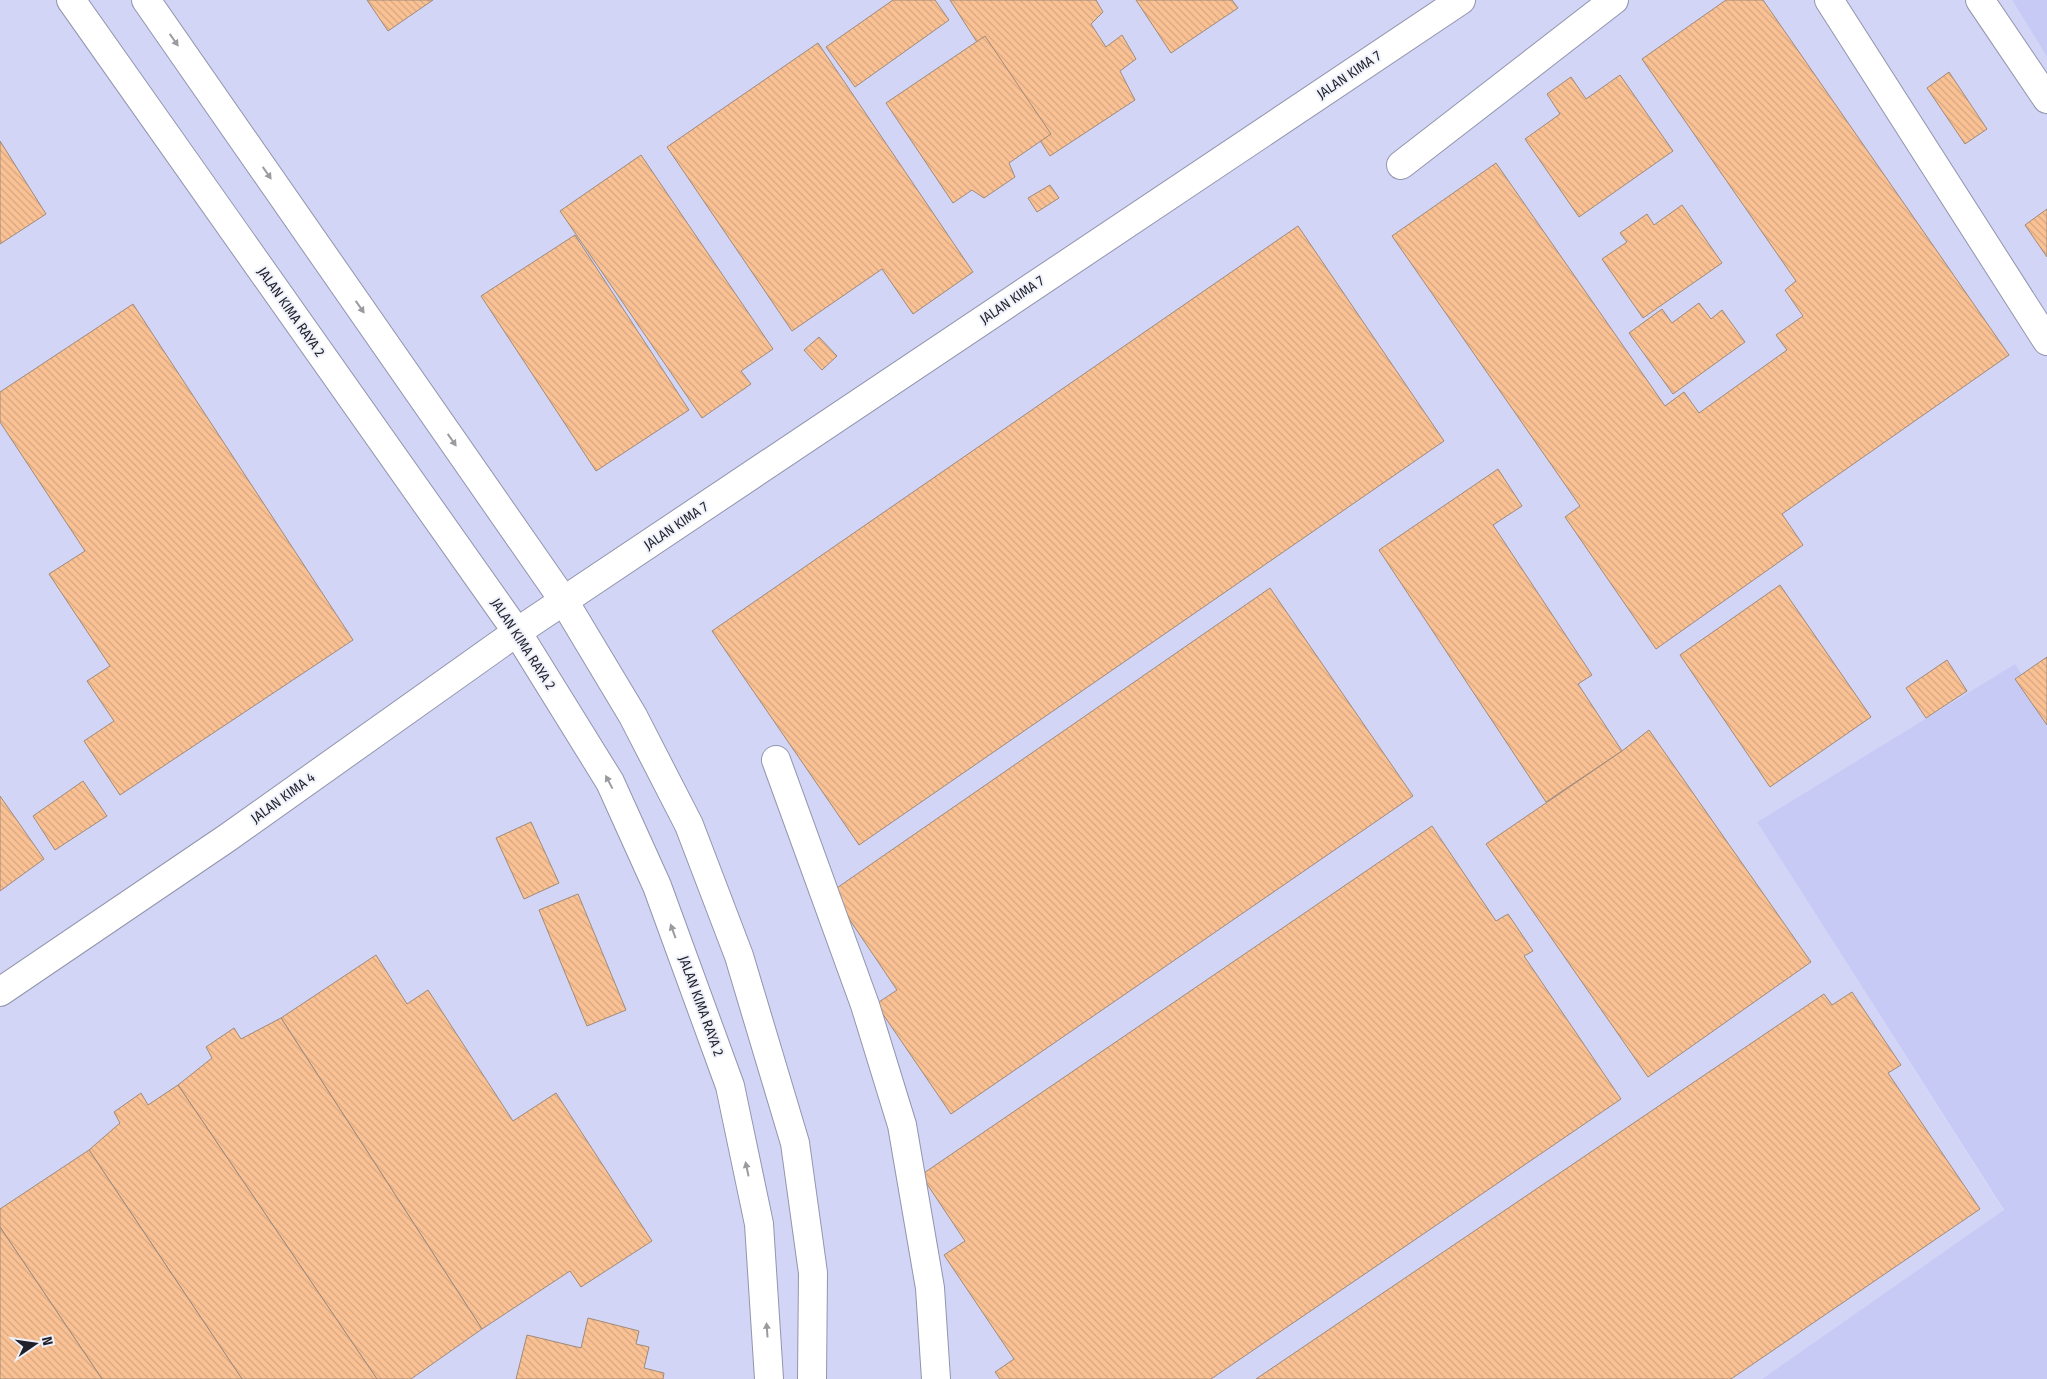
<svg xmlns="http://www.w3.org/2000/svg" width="2047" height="1379" font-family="'Fira Sans Condensed',sans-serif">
	<defs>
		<pattern id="building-back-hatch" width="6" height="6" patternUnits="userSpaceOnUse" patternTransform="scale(1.25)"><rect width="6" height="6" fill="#fac194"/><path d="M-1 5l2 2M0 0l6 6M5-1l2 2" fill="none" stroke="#d6a680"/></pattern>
	</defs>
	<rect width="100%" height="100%" fill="#dfe2fc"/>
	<polygon fill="#d2d5f6" points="0,0 2012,0 2047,57 2047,712 2015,664 1757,822 2004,1211 1762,1379 0,1379"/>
	<g fill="#c6caf4">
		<polygon points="2012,0 2047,0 2047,57"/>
		<polygon points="2015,664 2047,712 2047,1379 1762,1379 2004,1210 1757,822"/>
	</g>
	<g fill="url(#building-back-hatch)" stroke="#9f8a7a">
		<polygon points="367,0 433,0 388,31"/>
		<polygon points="893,0 935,0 949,20 855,87 826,47"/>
		<polygon points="950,0 1096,0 1103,12 1091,24 1106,47 1122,35 1136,59 1120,71 1135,100 1050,156"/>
		<polygon points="1136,0 1232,0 1238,8 1171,53"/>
		<polygon points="1726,0 1763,0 2009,355 1782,514 1803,545 1656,649 1565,517 1580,506 1392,236 1496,163 1665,406 1684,392 1699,413 1787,350 1776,335 1803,316 1785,290 1796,281 1642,59"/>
		<polygon points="985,36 1051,134 1009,163 1015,177 984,198 972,190 953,203 886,103"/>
		<polygon points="818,43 973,272 913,314 882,269 792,331 667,147"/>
		<polygon points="1949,72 1987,129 1965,144 1927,88"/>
		<polygon points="1620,75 1673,151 1579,217 1525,139 1560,114 1547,94 1571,77 1586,99"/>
		<polygon points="0,141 46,214 0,244"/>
		<polygon points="641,155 773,349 741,371 751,384 702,418 560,211"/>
		<polygon points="1050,185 1059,198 1037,212 1028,198"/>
		<polygon points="1682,205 1722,263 1643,318 1602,259 1627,242 1620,233 1647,214 1654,225"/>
		<polygon points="2047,209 2047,257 2025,225"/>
		<polygon points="1298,226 1444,441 859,845 712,631"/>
		<polygon points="575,235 689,410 596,471 481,296"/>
		<polygon points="1699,303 1711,319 1722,310 1745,342 1673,394 1629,333 1662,309 1672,323"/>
		<polygon points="133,304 353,640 120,795 84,741 114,721 87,681 110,666 49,574 85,551 0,422 0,392"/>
		<polygon points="819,337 837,356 822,370 804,350"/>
		<polygon points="1498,469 1522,506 1493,525 1592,675 1578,684 1622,751 1546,802 1379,550"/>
		<polygon points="1780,585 1871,717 1770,787 1680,655"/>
		<polygon points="1270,588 1413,796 951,1114 876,1004 897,990 831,892"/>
		<polygon points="2047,657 2047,725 2015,679"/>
		<polygon points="1947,660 1967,691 1926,718 1906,688"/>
		<polygon points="1649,730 1811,962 1648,1077 1486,844 1622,751"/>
		<polygon points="83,781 107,816 55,850 33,816"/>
		<polygon points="0,796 44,859 0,891"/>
		<polygon points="531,822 559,883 524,899 496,838"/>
		<polygon points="1432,826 1496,921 1508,914 1533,951 1524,956 1621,1099 1211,1379 1000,1379 995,1372 1014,1359 944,1255 965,1241 921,1175"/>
		<polygon points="578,894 626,1010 587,1026 539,910"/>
		<polygon points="376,955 407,1004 428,990 513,1121 556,1093 652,1241 581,1287 570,1271 482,1329 281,1018"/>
		<polygon points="1852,992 1901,1065 1888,1073 1980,1209 1731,1379 1256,1379 1824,994 1832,1005"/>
		<polygon points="281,1018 482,1329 411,1379 377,1379 178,1085 212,1058 206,1047 234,1028 241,1039"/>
		<polygon points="178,1085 377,1379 242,1379 89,1150 120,1123 114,1112 141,1093 148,1105"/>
		<polygon points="89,1150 242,1379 102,1379 0,1227 0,1209"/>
		<polygon points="0,1227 102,1379 0,1379"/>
		<polygon points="588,1318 639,1331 636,1344 649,1347 644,1368 664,1373 663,1379 516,1379 527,1335 581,1348"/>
	</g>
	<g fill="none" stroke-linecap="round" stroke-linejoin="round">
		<g stroke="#9295ad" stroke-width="30">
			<g id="minor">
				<polyline points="71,0 517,632 610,782 657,886 730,1086 759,1224 769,1379"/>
				<polyline points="146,0 564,601 633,716 689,825 739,956 795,1143 813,1273 812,1379"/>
				<polyline points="1829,0 2047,341"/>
				<polyline points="1980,0 2047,99"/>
				<polyline points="1401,165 1614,0"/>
				<polyline points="776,760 865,1005 902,1125 930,1288 936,1379"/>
				<polyline points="0,992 227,838 517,632 1461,0"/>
			</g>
		</g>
		<use href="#minor" stroke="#fff" stroke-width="28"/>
	</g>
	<defs><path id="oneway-solid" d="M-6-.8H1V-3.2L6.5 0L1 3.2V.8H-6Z" transform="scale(1.25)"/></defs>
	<g fill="#9a9b9f">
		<use href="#oneway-solid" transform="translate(174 40) rotate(55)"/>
		<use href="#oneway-solid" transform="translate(267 173) rotate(55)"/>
		<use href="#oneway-solid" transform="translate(360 307) rotate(55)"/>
		<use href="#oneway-solid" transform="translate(452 440) rotate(55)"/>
		<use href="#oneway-solid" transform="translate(609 782) rotate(-118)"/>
		<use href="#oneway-solid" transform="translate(673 931) rotate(-110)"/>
		<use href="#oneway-solid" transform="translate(747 1169) rotate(-102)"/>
		<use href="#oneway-solid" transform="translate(767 1330) rotate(-94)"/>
	</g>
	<g text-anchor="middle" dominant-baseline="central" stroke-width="4" stroke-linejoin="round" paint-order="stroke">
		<g font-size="14" fill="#1f2029" stroke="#eff1fb">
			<text transform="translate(1349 75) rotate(-34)">JALAN KIMA 7</text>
			<text transform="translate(1012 300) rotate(-34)">JALAN KIMA 7</text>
			<text transform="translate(291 312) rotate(55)">JALAN KIMA RAYA 2</text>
			<text transform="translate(676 526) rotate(-34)">JALAN KIMA 7</text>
			<text transform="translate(523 644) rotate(57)">JALAN KIMA RAYA 2</text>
			<text transform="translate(283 798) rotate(-36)">JALAN KIMA 4</text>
			<text transform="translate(701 1006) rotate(70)">JALAN KIMA RAYA 2</text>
		</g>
	</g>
	<g transform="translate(35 1344) rotate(77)" stroke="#eff1fb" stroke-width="4" paint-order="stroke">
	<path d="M0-4L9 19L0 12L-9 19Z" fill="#1f2029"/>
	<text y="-8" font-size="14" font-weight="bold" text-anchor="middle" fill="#1f2029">N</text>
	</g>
</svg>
